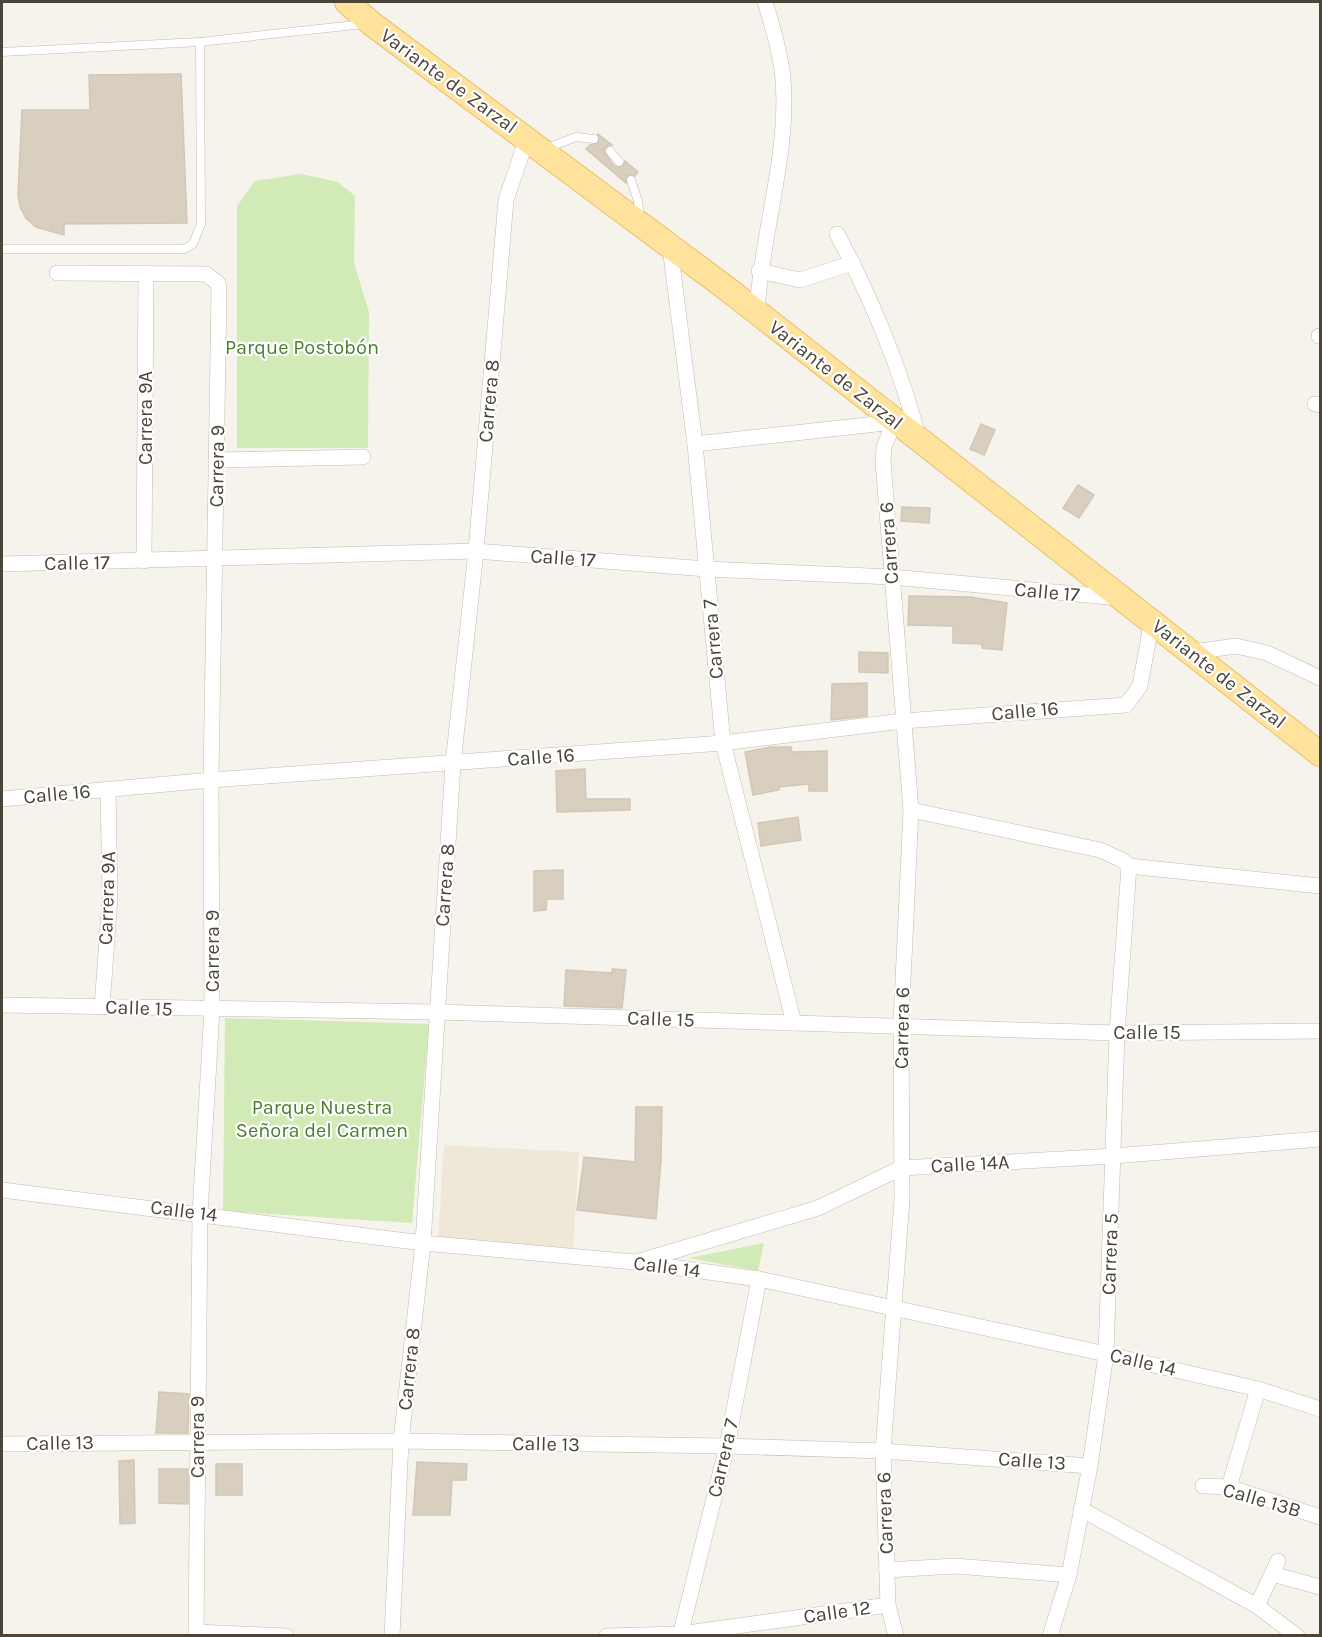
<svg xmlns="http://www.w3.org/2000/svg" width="1322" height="1637" font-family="Karla,sans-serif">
	<rect width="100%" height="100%" fill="#f6f3ec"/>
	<polygon fill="#efe8d6" points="444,1145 579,1152 573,1249 438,1242"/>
	<g fill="#d2eab5">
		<polygon points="301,174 338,182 355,196 354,263 369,312 368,448 237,448 237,206 255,181"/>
		<polygon points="225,1018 429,1024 412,1223 223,1211"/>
		<polygon points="764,1243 758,1271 689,1258"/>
	</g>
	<g fill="#d8cfc1" stroke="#d3c7b4" stroke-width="1.5">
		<polygon points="181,74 187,223 64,224 64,235 36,227 26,218 20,207 18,195 22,110 90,110 89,75"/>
		<polygon points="598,134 612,145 607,146 604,151 614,166 622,167 625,161 638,172 635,176 627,176 626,183 586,149 590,145 598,143"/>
		<polygon points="981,424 995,430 984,455 970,449"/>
		<polygon points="1078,485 1094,495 1079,518 1063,508"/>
		<polygon points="902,507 930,508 929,523 901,521"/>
		<polygon points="909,596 970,597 1007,603 1002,650 982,648 982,644 953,643 953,626 908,625"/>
		<polygon points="859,652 888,653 888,673 859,672"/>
		<polygon points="867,683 867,716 831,720 832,684"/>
		<polygon points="771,747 791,747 792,752 827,751 827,791 809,791 809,784 779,787 779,790 753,795 745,752"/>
		<polygon points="585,769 586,799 630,799 630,810 557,812 556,771"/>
		<polygon points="798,817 801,840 761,846 758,823"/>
		<polygon points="563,870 563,899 547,899 546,910 534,911 534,871"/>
		<polygon points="612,969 626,970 622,1008 564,1006 566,970 612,973"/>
		<polygon points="636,1107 662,1107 661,1160 656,1219 577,1210 584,1157 635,1162"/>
		<polygon points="159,1392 189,1394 188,1433 156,1433"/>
		<polygon points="134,1460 135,1523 120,1524 119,1461"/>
		<polygon points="417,1462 467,1464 466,1480 452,1480 450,1515 413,1515"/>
		<rect x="216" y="1464" width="26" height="31"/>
		<polygon points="159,1469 188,1469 188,1504 159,1503"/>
	</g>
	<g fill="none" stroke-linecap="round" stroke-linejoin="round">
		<g stroke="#c2bbae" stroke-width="9">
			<g id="lane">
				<polyline points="2,52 200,42 364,24"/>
				<polyline points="547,148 576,137 594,139"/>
				<polyline points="610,151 619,162"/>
				<polyline points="631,180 638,201 640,217"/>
				<polyline points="2,249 184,249 193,244 201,224 200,42"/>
			</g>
		</g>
		<g stroke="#c2bbae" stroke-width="16">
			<g id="street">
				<path d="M837 234C871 297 902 372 919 440"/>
				<polyline points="670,247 695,444 723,743 794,1023"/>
				<polyline points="759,271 800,280 853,263"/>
				<polyline points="57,273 206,274 218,283 219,291 211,780 212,1010 200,1213 196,1636"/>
				<path d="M757 312C761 232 792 148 782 69 778 46 772 24 765 2"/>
				<polyline points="1319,336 1320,336"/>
				<polyline points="1315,404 1320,405"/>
				<polyline points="695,444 894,422 884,447 883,462 911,810 901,1024 902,1199 883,1451 888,1605 896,1636"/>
				<polyline points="217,460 363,457"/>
				<polyline points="144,561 146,274"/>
				<polyline points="2,564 476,551 707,569 892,577 1120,598"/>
				<polyline points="1193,652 1236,646 1267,653 1320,678"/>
				<polyline points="2,799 211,780 723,743 903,721 1126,705 1140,686 1152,620"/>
				<polyline points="911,810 1100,850 1122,860 1129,866 1320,886"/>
				<polyline points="2,1005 436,1012 1117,1033 1320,1031"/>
				<polyline points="102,1007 110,898 108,790"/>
				<polyline points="2,1190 423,1243 635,1262 759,1279 1106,1354 1258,1389 1320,1409"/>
				<polyline points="640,1261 818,1208 901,1168 1114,1156 1320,1139"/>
				<polyline points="2,1444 401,1441 727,1446 883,1451 1090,1466"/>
				<polyline points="1203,1486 1229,1487 1320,1517"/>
				<polyline points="1229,1487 1258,1389"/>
				<polyline points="1081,1509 1257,1606 1297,1636"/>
				<polyline points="887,1570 955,1566 1069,1575"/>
				<polyline points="1272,1574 1320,1587"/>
				<polyline points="1257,1606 1278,1561"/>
				<polyline points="197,1632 286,1636"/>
				<polyline points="392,1636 401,1441 423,1243 453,764 476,551 506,200 527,138"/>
				<polyline points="607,1636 680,1634 888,1605"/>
				<polyline points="680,1636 727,1446 759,1279"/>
				<polyline points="1050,1636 1069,1575 1090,1466 1106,1354 1117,1033 1129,866"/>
			</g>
		</g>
		<g stroke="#e6c16a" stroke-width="26">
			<polyline id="primary" points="347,2 372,24 730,291 1320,754"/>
		</g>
		<use href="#lane" stroke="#fff" stroke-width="8"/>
		<use href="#street" stroke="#fff" stroke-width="15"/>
		<use href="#primary" stroke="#ffe39c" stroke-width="24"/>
	</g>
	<g text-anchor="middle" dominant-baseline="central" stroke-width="4.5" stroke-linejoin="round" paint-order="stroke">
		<g font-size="20" fill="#4b4439" stroke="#fff">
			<text transform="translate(449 81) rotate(36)">Variante de Zarzal</text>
			<text transform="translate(836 375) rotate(38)">Variante de Zarzal</text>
			<text transform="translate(489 401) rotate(-85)">Carrera 8</text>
			<text transform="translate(145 418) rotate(-90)">Carrera 9A</text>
			<text transform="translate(217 466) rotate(-89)">Carrera 9</text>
			<text transform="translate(889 543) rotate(-94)">Carrera 6</text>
			<text transform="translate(563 558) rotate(4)">Calle 17</text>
			<text transform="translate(77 563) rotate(-1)">Calle 17</text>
			<text transform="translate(1047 592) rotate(5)">Calle 17</text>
			<text transform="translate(713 639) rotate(-95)">Carrera 7</text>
			<text transform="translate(1219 674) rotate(38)">Variante de Zarzal</text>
			<text transform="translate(1025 711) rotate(-5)">Calle 16</text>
			<text transform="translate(541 757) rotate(-4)">Calle 16</text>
			<text transform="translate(57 794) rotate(-5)">Calle 16</text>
			<text transform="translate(445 885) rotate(-86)">Carrera 8</text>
			<text transform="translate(107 898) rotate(-88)">Carrera 9A</text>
			<text transform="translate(212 951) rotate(-90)">Carrera 9</text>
			<text transform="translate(139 1008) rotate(2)">Calle 15</text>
			<text transform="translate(661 1019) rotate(2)">Calle 15</text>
			<text transform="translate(902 1028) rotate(-89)">Carrera 6</text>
			<text x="1147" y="1032">Calle 15</text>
			<text transform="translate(970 1164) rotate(-3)">Calle 14A</text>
			<text transform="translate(184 1211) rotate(7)">Calle 14</text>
			<text transform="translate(1110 1254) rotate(-88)">Carrera 5</text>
			<text transform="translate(667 1267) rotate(7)">Calle 14</text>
			<text transform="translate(1143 1362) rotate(13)">Calle 14</text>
			<text transform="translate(409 1369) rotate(-84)">Carrera 8</text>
			<text transform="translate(197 1437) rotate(-90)">Carrera 9</text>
			<text transform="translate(60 1443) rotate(-1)">Calle 13</text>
			<text transform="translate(546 1444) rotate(1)">Calle 13</text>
			<text transform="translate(723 1458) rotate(-77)">Carrera 7</text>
			<text transform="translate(1032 1461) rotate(4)">Calle 13</text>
			<text transform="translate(1262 1500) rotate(16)">Calle 13B</text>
			<text transform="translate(885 1513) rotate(-92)">Carrera 6</text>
			<text transform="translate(837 1612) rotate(-8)">Calle 12</text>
		</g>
		<g font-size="20" fill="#4a7f2a" stroke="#fff">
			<text x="302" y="347">Parque Postobón</text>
			<text x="322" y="1107">Parque Nuestra<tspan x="322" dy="23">Señora del Carmen</tspan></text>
		</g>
	</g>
	<rect width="1322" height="1637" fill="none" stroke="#4b4439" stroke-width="6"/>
</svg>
